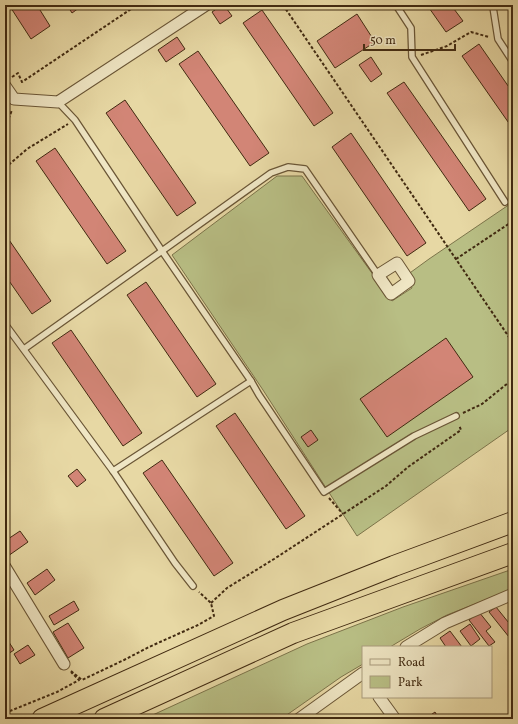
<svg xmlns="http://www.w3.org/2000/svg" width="518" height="724" font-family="Vollkorn,serif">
	<rect width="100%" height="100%" fill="#e7d8a4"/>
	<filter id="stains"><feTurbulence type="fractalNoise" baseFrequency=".005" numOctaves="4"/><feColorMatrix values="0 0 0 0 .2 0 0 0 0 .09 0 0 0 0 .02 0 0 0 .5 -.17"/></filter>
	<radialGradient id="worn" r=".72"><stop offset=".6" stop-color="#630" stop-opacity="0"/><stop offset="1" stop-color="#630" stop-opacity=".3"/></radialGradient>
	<g fill="#b8be84" stroke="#7c744a">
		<polygon points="277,176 302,176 392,301 412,288 407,275 429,259 513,202 513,427 357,536 263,390 172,255"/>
		<polygon points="513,569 513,589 447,615 420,629 390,647 363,647 363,664 341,677 281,719 144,719 307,644 403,607"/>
	</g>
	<g fill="#d28576" stroke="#412a11">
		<polygon points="9,5 48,5 40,10 50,26 31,39"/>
		<polygon points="67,5 83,5 72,13"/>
		<polygon points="222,5 224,5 232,16 220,24 212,12"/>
		<polygon points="427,5 451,5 463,21 446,32"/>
		<polygon points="262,10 333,113 314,126 243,23"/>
		<polygon points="357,14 375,42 335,68 317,41"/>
		<polygon points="177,37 185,49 166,62 158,50"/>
		<polygon points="479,44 513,93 513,129 462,56"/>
		<polygon points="198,51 269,153 250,166 179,64"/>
		<polygon points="371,57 382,74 371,82 359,65"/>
		<polygon points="404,82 486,199 469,211 387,93"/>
		<polygon points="125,100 196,203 177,216 106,113"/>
		<polygon points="351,133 426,243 407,256 332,147"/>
		<polygon points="55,148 126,251 107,264 36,161"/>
		<polygon points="5,234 51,301 32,314 5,275"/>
		<polygon points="146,282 216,384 197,397 127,295"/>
		<polygon points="71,330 142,433 123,446 52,343"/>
		<polygon points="446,338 473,377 387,437 360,399"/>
		<polygon points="235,413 305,516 286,529 216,426"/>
		<polygon points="311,430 318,440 308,447 301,437"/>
		<polygon points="162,460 233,563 214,576 143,473"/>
		<polygon points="77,469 86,480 77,487 68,476"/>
		<polygon points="20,531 28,542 8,556 5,551 5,541"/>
		<polygon points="47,569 55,580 35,595 27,583"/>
		<polygon points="74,601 79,610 54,625 49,616"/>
		<polygon points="496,607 513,628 513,633 509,637 489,612"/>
		<polygon points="479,612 491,627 486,631 495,642 489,646 469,620"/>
		<polygon points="68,623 84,648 68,658 53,632"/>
		<polygon points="470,624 480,639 471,646 460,631"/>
		<polygon points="450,631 462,647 446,647 440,638"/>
		<polygon points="7,639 14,650 5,656 5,640"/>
		<polygon points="28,645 35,655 20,664 14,654"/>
		<polygon points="435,712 439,719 425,719"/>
	</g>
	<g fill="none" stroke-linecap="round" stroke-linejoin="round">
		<g stroke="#6a5636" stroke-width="8">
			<g id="lane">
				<polyline points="396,5 411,28 412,57 505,202"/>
				<polyline points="492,5 493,7 498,39 513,62"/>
				<polyline points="58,102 75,120 162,251 251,381 259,395 324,492 414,436 456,416"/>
				<polyline points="5,324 113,471 175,563 193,586"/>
				<polyline points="24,349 162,251 271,173 288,167 305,169 378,275"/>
				<polyline points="113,471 251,381"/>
			</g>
		</g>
		<g stroke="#6a5636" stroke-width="13">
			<g id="street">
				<polyline points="5,86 14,99 58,102 206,5"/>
				<polygon points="397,263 409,281 391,294 378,275"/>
				<polyline points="5,567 64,664"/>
				<polyline points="406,647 445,623 513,594"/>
				<polyline points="379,697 395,719"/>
				<polyline points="299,719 363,673"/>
			</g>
		</g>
		<g stroke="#412a11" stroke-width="22">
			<g id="highway">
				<polyline points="42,719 283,610 394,566 513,522"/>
				<polyline points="104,719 293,633 513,553"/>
			</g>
		</g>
		<g stroke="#412a11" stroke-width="2" stroke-dasharray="3 2" stroke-linecap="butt">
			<polyline points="283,5 513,343"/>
			<polyline points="421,55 447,46 471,32 489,37"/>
			<polyline points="12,77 18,73 22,82 137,5"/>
			<polyline points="5,128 12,110"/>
			<polyline points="5,144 7,167"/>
			<polyline points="5,168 27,149 68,124"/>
			<polyline points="456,259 513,221"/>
			<polyline points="463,413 482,404 513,379"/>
			<polyline points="329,498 343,514"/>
			<polyline points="211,603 227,588 274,559 386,486 408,467 461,430 459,425"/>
			<polyline points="71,671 82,680 124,660 149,647 198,625 214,616 211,603 199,592"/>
			<polyline points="5,713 57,692 79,680 71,672"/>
		</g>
		<use href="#lane" stroke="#efe6c4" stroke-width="5.5"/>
		<use href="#street" stroke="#efe6c4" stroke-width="11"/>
		<use href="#highway" stroke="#e7d8a4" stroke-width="20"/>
	</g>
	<rect width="518" height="724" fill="none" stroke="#e7d8a4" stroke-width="20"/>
	<rect x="6" y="6" width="506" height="712" fill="none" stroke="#412a11" stroke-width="2"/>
	<rect x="10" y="10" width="498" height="704" fill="none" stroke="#412a11"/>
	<rect x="362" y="646" width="130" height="52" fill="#efe6c4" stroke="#a99b7c"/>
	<rect x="370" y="659" width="20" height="6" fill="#efe6c4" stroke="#a99b7c"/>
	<text x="398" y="666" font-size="12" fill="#412a11">Road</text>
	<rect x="370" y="676" width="20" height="12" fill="#b8be84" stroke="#a99b7c"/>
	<text x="398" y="686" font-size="12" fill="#412a11">Park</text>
	<path d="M364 44v6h91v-6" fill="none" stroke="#412a11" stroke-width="2"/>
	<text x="370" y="44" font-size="12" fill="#412a11" stroke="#efe6c4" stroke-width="3" paint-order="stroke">50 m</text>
	<rect width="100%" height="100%" filter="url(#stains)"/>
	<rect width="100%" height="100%" fill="url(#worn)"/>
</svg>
